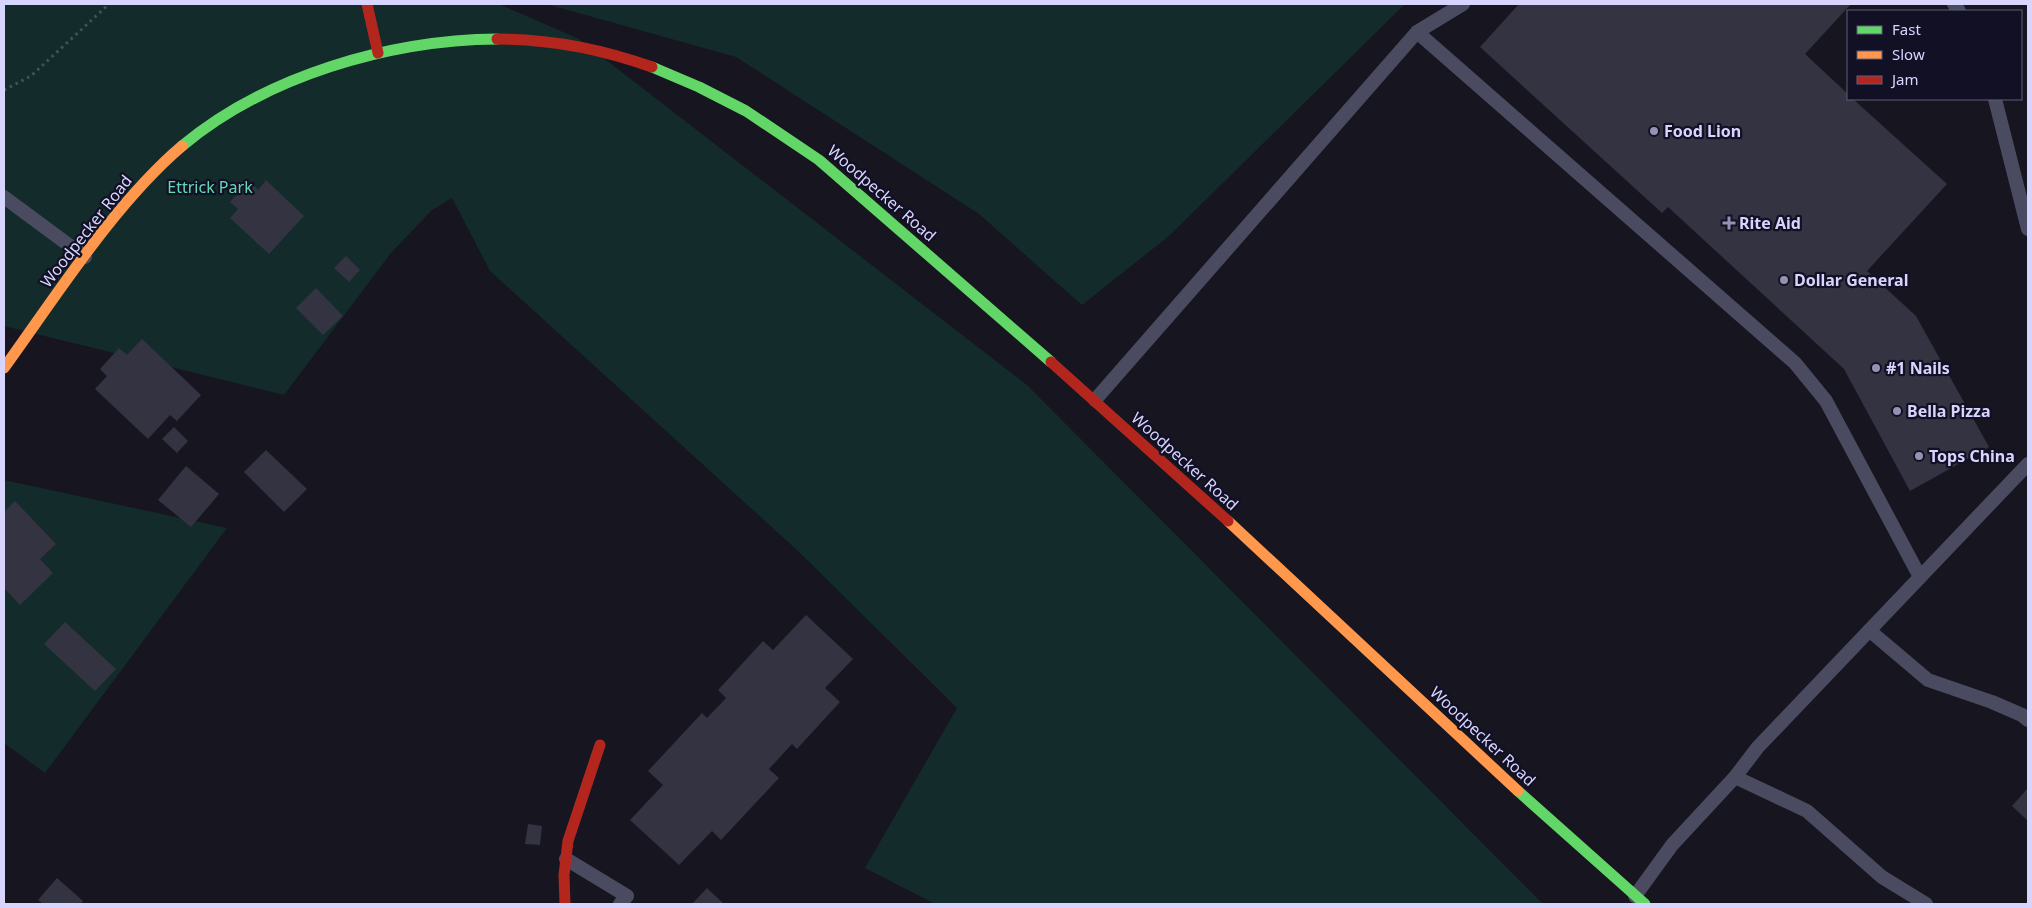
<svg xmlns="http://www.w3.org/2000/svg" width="2032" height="908" font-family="'Noto Sans',sans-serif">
	<rect width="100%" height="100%" fill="#161520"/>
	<g fill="#132b2a">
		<polygon points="4,4 499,4 579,39 1027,385 1543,904 935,904 865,868 957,708 798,551 490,271 452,198 432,210 391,253 284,395 4,326"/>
		<polygon points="546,4 1405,4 1169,236 1082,305 979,214 736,57"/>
		<polygon points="4,480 227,528 45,773 4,743"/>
	</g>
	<g fill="#343342">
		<polygon points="1519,4 1851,4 1805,54 1848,94 1848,99 1853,99 1947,184 1867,271 1916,316 1989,447 1910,491 1844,369 1668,207 1662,213 1480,47"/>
		<polygon points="266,180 304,216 269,254 230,218 238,209 230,202 249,181 258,190"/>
		<polygon points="346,256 360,270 349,282 334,268"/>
		<polygon points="316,288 343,316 323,335 296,308"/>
		<polygon points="142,339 201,395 177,421 170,415 148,439 95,389 107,376 100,369 119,348 127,355"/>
		<polygon points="174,427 188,441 177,453 162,439"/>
		<polygon points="266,450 307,489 284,512 244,472"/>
		<polygon points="186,466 219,494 191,527 158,500"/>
		<polygon points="15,501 56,544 40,559 53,573 20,605 4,588 4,512"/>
		<polygon points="806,615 853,659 825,688 840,702 797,749 792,744 769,769 779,778 721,840 712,831 679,865 630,820 663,785 648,771 702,713 707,718 726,698 718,690 763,641 773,650"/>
		<polygon points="65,622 116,669 95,691 44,644"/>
		<polygon points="2028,788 2028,821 2012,806"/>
		<polygon points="528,824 542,826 540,845 525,844"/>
		<polygon points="57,878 83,901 81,904 43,904 38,900"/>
		<polygon points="707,888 724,904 692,904"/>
	</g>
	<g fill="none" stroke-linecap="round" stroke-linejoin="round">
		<polyline stroke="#44515c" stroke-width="3" stroke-dasharray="2.5 4" stroke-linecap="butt" points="4,90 31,76 109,4"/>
		<g stroke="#4a4b60" stroke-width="14">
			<polyline points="1954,4 1959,11"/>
			<polyline points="1417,32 1795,363 1826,401 1920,577"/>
			<polyline points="1995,99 2028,229"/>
			<polyline points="4,197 85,257"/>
			<polyline points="1095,400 1417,32 1463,4"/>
			<polyline points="1870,631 1928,680 1992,702 2022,715 2028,720"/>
			<polyline points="1735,777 1807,811 1882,877 1926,904"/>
			<polyline points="566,859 627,896 620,904"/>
			<polyline points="1635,896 1672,845 1735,777 1758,747 2028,464"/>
		</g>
		<g stroke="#63d668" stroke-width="11">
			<polyline points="652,67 699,87 746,111 819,160 1051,362"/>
			<path d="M182 146C266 76 389 40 497 39"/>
			<polyline points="1518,791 1645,904"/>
		</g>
		<g stroke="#ff974d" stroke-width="11">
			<path d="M4 368C57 295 114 204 182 146"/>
			<polyline points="1228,521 1518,791"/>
		</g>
		<g stroke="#b3261e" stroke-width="11">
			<polyline points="367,4 378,53"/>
			<path d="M497 39C550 39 602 49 652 67"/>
			<polyline points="1051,362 1228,521"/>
			<polyline points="565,904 564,875 568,841 600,745"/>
		</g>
	</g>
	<g fill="#9392b0" stroke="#121025" stroke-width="2">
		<circle cx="1654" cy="131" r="5"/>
		<path d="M1726.5 215.5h5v5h5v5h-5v5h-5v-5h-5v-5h5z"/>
		<circle cx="1784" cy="280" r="5"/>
		<circle cx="1876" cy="368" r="5"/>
		<circle cx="1897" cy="411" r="5"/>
		<circle cx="1919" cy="456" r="5"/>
	</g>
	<g text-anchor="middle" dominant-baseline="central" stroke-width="4.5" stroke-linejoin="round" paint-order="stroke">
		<g font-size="16" font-weight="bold" fill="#d7d5fd" stroke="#121025" text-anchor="start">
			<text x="1664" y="131">Food Lion</text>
			<text x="1739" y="223">Rite Aid</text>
			<text x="1794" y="280">Dollar General</text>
			<text x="1886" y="368">#1 Nails</text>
			<text x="1907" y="411">Bella Pizza</text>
			<text x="1929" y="456">Tops China</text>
		</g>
		<g font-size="16" fill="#64dab4" stroke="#121025">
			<text x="210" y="187">Ettrick Park</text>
		</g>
		<g font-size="16" fill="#d7d5fd" stroke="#121025">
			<text transform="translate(882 193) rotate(41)">Woodpecker Road</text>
			<text transform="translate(86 231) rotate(-52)">Woodpecker Road</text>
			<text transform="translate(1185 461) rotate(42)">Woodpecker Road</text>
			<text transform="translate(1483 736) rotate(43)">Woodpecker Road</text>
		</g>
	</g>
	<rect width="2032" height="908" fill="none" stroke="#d7d5fd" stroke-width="10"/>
	<rect x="1847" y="10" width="175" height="90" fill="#121025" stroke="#615f7b"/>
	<rect x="1857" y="26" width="25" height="8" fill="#63d668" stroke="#615f7b"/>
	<text x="1892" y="35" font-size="15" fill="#d7d5fd">Fast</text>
	<rect x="1857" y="51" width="25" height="8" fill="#ff974d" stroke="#615f7b"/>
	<text x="1892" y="60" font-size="15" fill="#d7d5fd">Slow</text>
	<rect x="1857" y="76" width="25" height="8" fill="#b3261e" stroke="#615f7b"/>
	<text x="1892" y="85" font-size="15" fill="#d7d5fd">Jam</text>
</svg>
